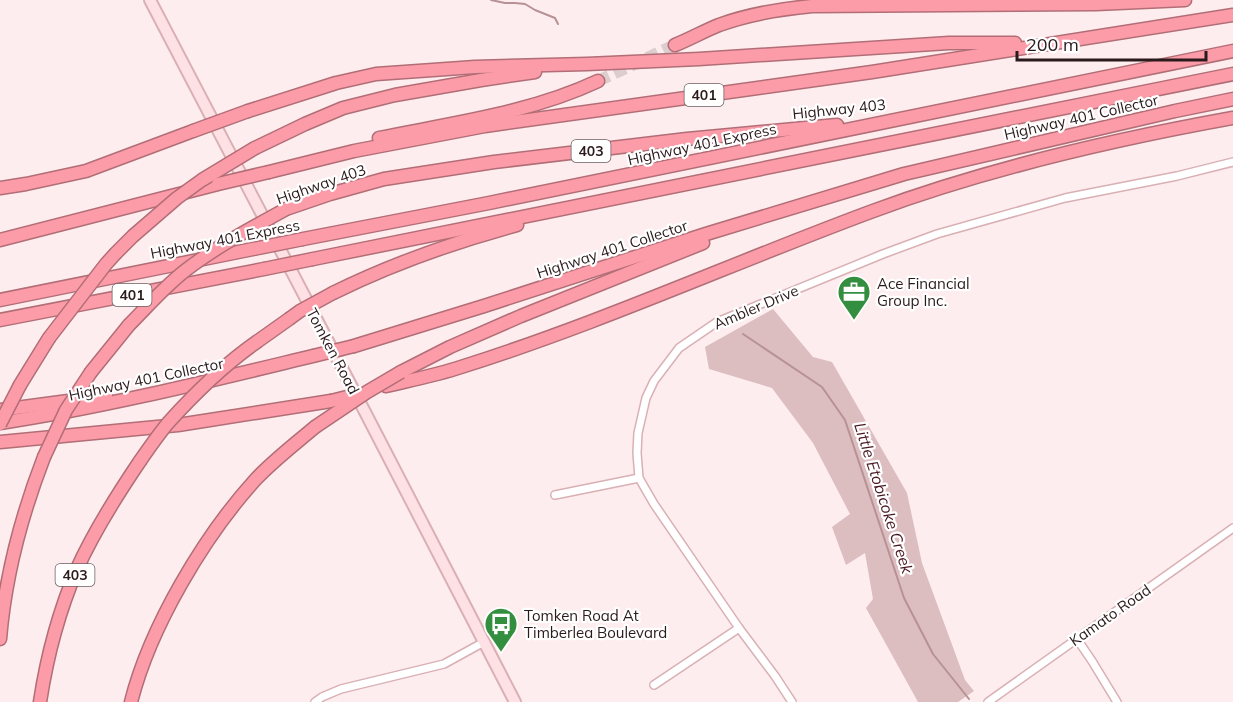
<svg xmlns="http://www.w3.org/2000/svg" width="1233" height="702" font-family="Mulish,sans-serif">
	<rect width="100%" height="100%" fill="#feedee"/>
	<polygon fill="#dcbdc0" points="773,309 813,357 832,362 907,493 922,563 965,680 974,691 958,702 918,702 866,608 873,599 865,553 846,565 832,527 850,514 813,443 772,388 709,369 705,347"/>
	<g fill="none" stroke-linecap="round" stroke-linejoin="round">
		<g stroke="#b79295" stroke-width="2">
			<polyline points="491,0 505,3 515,3 525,4 535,10 555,18 558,24"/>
			<polyline points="743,334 822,387 845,420 904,598 933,654 969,699"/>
		</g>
		<polyline stroke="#decdce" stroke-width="12" stroke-dasharray="12 6" stroke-linecap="butt" points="598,81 675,45"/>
		<g stroke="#d9b0b4" stroke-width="10">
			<g id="street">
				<polyline points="555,495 639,478"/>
				<polyline points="1077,639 1092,661 1117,702"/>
				<polyline points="654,685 739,628"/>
				<polyline points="315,702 322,697 341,689 444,664 484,642"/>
				<polyline points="792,702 775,676 739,628 654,504 639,478 637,453 638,433 646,398 654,381 679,348 717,322 883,254 937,234 1065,198 1177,176 1233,162"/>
				<polyline points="988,702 1233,528"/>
			</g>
		</g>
		<g stroke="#d9b0b4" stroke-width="14">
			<polyline id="secondary" points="150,0 365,412 515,702"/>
		</g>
		<g stroke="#b26e77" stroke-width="15">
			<g id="highway">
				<path d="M675 45C690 39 704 31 719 25 749 14 780 9 812 6L1096 4 1185 0"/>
				<polyline points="248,111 336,83 376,74 475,67 587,64 699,59 949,43 1015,43"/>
				<path d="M379 138C453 123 530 113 598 81"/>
				<polyline points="255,148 305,124 343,108 395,95 481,80 535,72"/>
				<polyline points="269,172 354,151 485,126 872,72 1233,15"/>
				<polyline points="0,188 26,184 86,171 193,131"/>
				<polyline points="286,209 330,194 384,179 494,162 687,139 837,125"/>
				<polyline points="303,239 489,203 1233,51"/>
				<polyline points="0,240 218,184"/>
				<polyline points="116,253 133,236"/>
				<polyline points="313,259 1233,74"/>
				<path d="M333 293C392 264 454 242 517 225"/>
				<polyline points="0,300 253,249"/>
				<polyline points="0,320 264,269"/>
				<polyline points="258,341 289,319"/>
				<polyline points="354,346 484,306 706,234 904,174 1175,111 1233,99"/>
				<polyline points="91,372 129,325"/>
				<polyline points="401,372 450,347 521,316 703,243"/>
				<polyline points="20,385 49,338"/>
				<path d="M386 386C411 380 437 375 461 367 601 323 735 262 873 211 989 168 1111 140 1233 118"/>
				<polyline points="0,410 106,396"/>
				<path d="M0 423C105 407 209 381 313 356"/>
				<polyline points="0,442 178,425 331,401"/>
				<path d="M0 639C5 578 22 514 44 457"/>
				<path d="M40 702C47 656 59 611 77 569 94 531 117 495 140 461"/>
				<path d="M131 702C150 627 204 536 256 479 274 460 295 444 315 427"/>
			</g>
		</g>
		<use href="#street" stroke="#fff" stroke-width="7"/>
		<use href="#secondary" stroke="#fee1e5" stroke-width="10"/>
		<use href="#highway" stroke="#fc9ca8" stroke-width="12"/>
		<g stroke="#b26e77" stroke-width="15" stroke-linecap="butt">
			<g id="highway-bridge">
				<polyline points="193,131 248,111"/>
				<polyline points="218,184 269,172"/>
				<polyline points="133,236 177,198 202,180 255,148"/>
				<polyline points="253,249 303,239"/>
				<polyline points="264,269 313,259"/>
				<polyline points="289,319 300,311 333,293"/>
				<path d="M129 325C147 307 165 286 186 270 217 246 252 228 286 209"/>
				<polyline points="49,338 106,264 116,253"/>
				<polyline points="313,356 354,346"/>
				<polyline points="331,401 359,394"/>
				<polyline points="0,424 20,385"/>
				<polyline points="315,427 367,392 401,372"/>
				<polyline points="44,457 66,410 91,372"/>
				<path d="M140 461C149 448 158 435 168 423 195 393 225 364 258 341"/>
			</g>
		</g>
		<use href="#highway-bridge" stroke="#fc9ca8" stroke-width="12"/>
	</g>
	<defs>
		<g id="office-pin" transform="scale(1.725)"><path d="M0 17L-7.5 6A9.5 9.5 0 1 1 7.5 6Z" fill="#348e3f" stroke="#fff"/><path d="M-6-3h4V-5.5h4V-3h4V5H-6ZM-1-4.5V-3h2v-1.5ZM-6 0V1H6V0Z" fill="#fff"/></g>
		<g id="bus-pin" transform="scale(1.725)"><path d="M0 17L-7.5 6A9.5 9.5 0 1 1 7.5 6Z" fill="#348e3f" stroke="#fff"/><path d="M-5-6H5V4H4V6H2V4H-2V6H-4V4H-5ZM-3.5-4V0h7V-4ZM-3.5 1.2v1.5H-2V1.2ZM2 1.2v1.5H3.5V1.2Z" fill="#fff"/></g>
	</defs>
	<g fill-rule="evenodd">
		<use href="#office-pin" x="854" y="292"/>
		<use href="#bus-pin" x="501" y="624"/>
	</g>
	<g text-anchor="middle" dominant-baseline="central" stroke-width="4.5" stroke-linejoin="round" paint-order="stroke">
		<g fill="#fff" stroke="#6a5f60" stroke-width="1.5">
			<rect x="684.5" y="84" width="39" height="22" rx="4.5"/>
			<rect x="571.5" y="140" width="39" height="22" rx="4.5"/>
			<rect x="112.5" y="284" width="39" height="22" rx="4.5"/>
			<rect x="55.5" y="564" width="39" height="22" rx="4.5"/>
		</g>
		<g font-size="14" font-weight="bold" fill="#2a1a1c">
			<text x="704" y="95">401</text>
			<text x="591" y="151">403</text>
			<text x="132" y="295">401</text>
			<text x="75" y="575">403</text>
		</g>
		<g font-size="15" fill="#2a1a1c" stroke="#fff">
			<text transform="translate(839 109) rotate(-6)">Highway 403</text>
			<text transform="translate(1081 117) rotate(-13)">Highway 401 Collector</text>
			<text transform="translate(702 144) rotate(-12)">Highway 401 Express</text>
			<text transform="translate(321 184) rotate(-19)">Highway 403</text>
			<text transform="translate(225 239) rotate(-11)">Highway 401 Express</text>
			<text transform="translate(612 249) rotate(-18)">Highway 401 Collector</text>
			<text transform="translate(756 307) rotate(-23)">Ambler Drive</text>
			<text transform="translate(333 351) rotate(62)">Tomken Road</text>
			<text transform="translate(146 379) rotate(-12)">Highway 401 Collector</text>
			<text transform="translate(1110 615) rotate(-35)">Kamato Road</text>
		</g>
		<g font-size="15" fill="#2a1a1c" stroke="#fff" text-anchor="start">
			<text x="877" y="283">Ace Financial<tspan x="877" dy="17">Group Inc.</tspan></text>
			<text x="524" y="615">Tomken Road At<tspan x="524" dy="17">Timberlea Boulevard</tspan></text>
		</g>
		<g font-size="16" font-style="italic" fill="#481720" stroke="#fff">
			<text transform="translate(884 498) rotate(72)">Little Etobicoke Creek</text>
		</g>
	</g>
	<path d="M1017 51v9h189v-9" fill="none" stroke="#2a1a1c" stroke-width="3"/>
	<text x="1026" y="51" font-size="18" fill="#2a1a1c" stroke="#ffffff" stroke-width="4.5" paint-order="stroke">200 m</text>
</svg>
